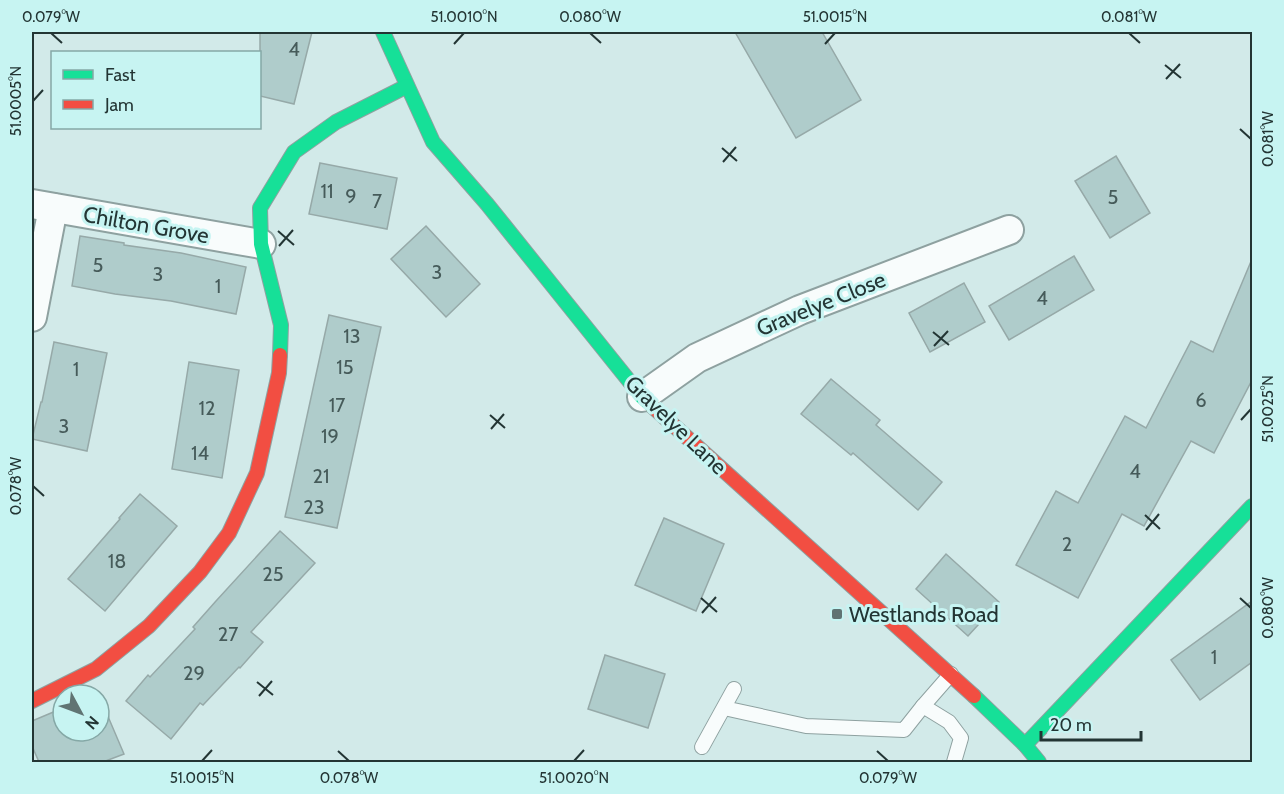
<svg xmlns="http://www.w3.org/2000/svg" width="1284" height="794" font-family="Cabin,sans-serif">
	<rect width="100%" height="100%" fill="#d2eae9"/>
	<g fill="#afcccb" stroke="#96a9a8" stroke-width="1.5">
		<polygon points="260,32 312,32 294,104 260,96"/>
		<polygon points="735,32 822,32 861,100 796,138"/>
		<polygon points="1116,156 1150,213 1110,238 1075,181"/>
		<polygon points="320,163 397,178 387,229 309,214"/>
		<polygon points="426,226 480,284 446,317 391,259"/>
		<polygon points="80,236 124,243 124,245 181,253 246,267 236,314 171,301 115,294 72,286"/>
		<polygon points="1074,256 1094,290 1009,340 989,306"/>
		<polygon points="1252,259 1252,380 1214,453 1191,441 1144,526 1122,514 1078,598 1016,565 1056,491 1078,503 1125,416 1146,428 1191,341 1213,352"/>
		<polygon points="964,283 985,322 930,352 909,313"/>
		<polygon points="329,315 381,327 337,528 285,517"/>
		<polygon points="54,342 107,353 87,451 32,439 41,402 42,402"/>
		<polygon points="189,362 239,370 222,478 172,469"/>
		<polygon points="831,379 880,420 876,425 942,482 918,510 853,453 851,455 801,414"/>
		<polygon points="140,494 177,526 105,611 68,579 120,519 119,518"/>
		<polygon points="664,518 724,544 696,611 635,585"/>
		<polygon points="280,531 315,563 251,632 263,642 240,668 239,667 203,705 200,703 171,739 126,701 148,675 150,677 195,629 193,627 216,601"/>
		<polygon points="946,554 999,602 968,636 916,589"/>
		<polygon points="1252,601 1252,662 1200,700 1171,660"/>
		<polygon points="605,655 665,674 648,728 588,709"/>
		<polygon points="98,693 124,754 103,762 39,762 32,746 32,721 63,708 63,731 99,731 99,695 93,695"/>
	</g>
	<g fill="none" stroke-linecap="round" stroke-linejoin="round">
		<g stroke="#8ea1a0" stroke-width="16">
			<g id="lane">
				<polyline points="923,706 949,722 961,738 954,762"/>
				<polyline points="724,708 806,726 904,730 923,706 951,674"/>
				<polyline points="702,747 734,689"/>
			</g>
		</g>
		<g stroke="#8ea1a0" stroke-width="32">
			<g id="street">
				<polyline points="32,204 261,244"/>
				<polyline points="32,317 53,208"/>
				<polyline points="642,397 697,358 800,310 1009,230"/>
			</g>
		</g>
		<g stroke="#8ea1a0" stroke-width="16">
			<g id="fast">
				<polyline points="383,32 433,142 487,204 642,397 652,406"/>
				<polyline points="280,355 281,325 261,244 260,208 294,152 336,122 407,86"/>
				<polyline points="974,696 1025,745 1039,762"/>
				<polyline points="1025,745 1252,506"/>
			</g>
		</g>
		<g stroke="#8ea1a0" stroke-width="16">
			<g id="jam">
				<polyline points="652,406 974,696"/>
				<polyline points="32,701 96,669 149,626 200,572 229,533 257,473 279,373 280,355"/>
			</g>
		</g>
		<use href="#lane" stroke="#f8fcfc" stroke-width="14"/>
		<use href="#street" stroke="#f8fcfc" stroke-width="28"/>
		<use href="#fast" stroke="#16e098" stroke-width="14"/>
		<use href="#jam" stroke="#f24e42" stroke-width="14"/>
	</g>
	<path fill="none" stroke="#233534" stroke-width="2" d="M51 33 62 43M590 33 601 43M1129 33 1140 43M454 44 464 33M825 44 835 33M1165 65 1181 78M1166 79 1180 64M33 101 43 90M1240 129 1251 139M722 148 737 161M723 162 736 147M278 231 294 245M279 246 293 230M933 332 949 345M934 346 948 331M490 415 505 428M1241 420 1251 409M491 429 504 414M33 486 44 496M1145 515 1160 529M1146 530 1159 514M701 598 717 612M1240 598 1251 608M702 613 716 597M257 682 273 695M259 696 272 681M338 751 349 761M877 751 888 761M202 761 212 750M574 761 584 750"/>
	<rect fill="#607473" stroke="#c7f4f2" stroke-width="2" x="831" y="608" width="12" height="12" rx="3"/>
	<g text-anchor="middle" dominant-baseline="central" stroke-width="6" stroke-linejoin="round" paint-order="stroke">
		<g font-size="20" fill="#465b5a">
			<text x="294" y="49">4</text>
			<text x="327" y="191">11</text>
			<text x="351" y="196">9</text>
			<text x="1113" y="197">5</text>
			<text x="377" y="201">7</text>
			<text x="98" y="265">5</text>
			<text x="437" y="272">3</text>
			<text x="158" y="274">3</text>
			<text x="218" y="286">1</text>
			<text x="1042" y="298">4</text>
			<text x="352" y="336">13</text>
			<text x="345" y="367">15</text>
			<text x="76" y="369">1</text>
			<text x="1201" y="400">6</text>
			<text x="337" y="405">17</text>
			<text x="207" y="408">12</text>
			<text x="64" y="426">3</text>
			<text x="330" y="436">19</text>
			<text x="200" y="453">14</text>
			<text x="1135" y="471">4</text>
			<text x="321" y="476">21</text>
			<text x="314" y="507">23</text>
			<text x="1067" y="544">2</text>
			<text x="117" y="561">18</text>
			<text x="273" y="574">25</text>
			<text x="228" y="634">27</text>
			<text x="1214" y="657">1</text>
			<text x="194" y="673">29</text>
		</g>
		<g font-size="22" fill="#233534" stroke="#c7f4f2">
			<text transform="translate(146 225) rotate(10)">Chilton Grove</text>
			<text transform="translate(821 304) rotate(-22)">Gravelye Close</text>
			<text transform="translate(676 425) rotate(44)">Gravelye Lane</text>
		</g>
		<g font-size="22" fill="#233534" stroke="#c7f4f2" text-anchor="start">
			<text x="849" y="614">Westlands Road</text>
		</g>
	</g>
	<rect width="1284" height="794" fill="none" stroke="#c7f4f2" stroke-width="66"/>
	<rect x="51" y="51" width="210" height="78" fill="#c7f4f2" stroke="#85a8a6" stroke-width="1.5"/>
	<rect x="63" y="70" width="30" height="9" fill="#16e098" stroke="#85a8a6" stroke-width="1.5"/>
	<text x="105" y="81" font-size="18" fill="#233534">Fast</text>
	<rect x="63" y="100" width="30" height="9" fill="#f24e42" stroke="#85a8a6" stroke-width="1.5"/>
	<text x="105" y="111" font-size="18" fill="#233534">Jam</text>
	<g transform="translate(81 713) rotate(131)"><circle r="28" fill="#c7f4f2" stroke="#85a8a6" stroke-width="1.5"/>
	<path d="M0-4.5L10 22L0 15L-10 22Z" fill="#607473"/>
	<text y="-9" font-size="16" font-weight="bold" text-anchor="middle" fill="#233534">N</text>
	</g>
	<path d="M1041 731v9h100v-9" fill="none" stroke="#233534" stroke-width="3"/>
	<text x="1050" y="731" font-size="18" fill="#233534" stroke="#c7f4f2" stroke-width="4.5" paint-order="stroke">20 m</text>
	<rect x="33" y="33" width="1218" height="728" fill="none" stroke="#233534" stroke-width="2"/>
	<g font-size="15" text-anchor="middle" fill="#233534">
		<text x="51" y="22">0.079°W</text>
		<text x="464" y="22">51.0010°N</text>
		<text x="590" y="22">0.080°W</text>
		<text x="835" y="22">51.0015°N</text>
		<text x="1129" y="22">0.081°W</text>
		<text transform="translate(16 101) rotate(-90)" y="5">51.0005°N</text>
		<text transform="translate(1268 139) rotate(-90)" y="5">0.081°W</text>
		<text transform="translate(1268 409) rotate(-90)" y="5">51.0025°N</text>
		<text transform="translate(16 486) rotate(-90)" y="5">0.078°W</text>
		<text transform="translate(1268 608) rotate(-90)" y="5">0.080°W</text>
		<text x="202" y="783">51.0015°N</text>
		<text x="349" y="783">0.078°W</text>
		<text x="574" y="783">51.0020°N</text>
		<text x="888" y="783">0.079°W</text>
	</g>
</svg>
